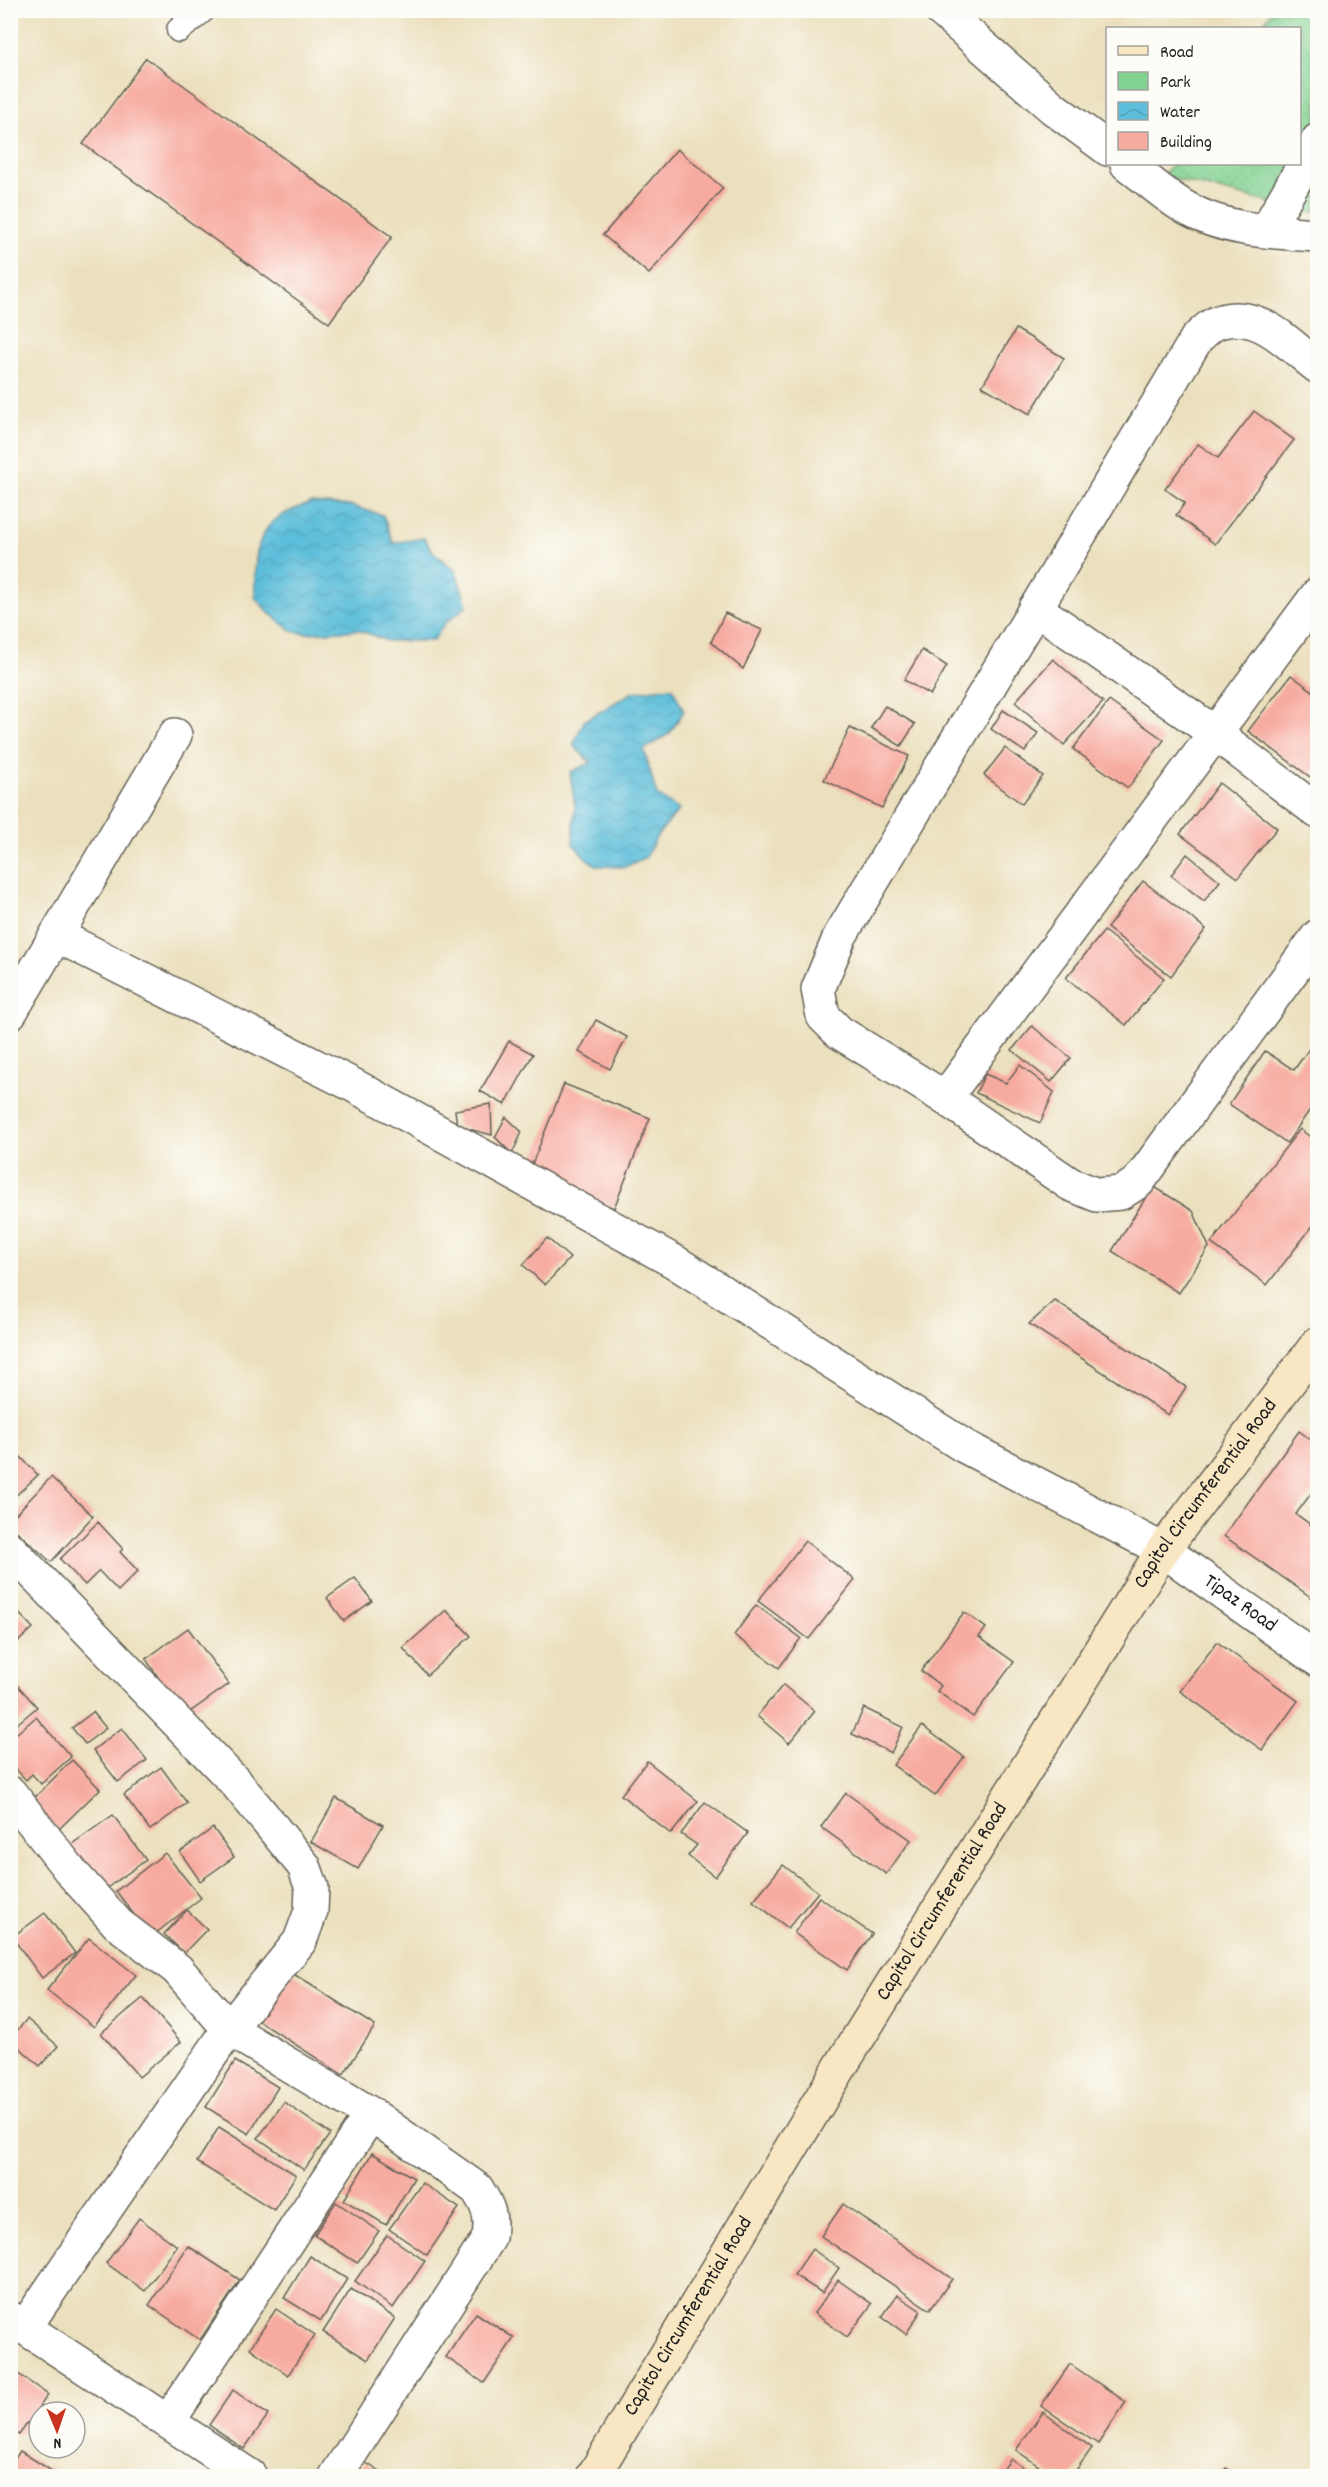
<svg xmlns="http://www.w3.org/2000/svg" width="1328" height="2487" font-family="Dekko,sans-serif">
	<defs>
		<pattern id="green-dots" width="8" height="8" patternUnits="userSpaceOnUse" patternTransform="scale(1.5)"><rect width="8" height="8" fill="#81d191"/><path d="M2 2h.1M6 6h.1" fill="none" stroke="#6fb37c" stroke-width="1.8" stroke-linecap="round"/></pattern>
		<pattern id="water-waves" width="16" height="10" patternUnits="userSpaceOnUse" patternTransform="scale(1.5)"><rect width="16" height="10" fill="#5cbeda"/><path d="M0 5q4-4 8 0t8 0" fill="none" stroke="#4fa3ba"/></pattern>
	</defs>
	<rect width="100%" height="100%" fill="#fdfcf7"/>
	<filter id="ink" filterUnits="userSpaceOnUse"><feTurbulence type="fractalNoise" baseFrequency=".0167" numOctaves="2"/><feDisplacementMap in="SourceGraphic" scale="12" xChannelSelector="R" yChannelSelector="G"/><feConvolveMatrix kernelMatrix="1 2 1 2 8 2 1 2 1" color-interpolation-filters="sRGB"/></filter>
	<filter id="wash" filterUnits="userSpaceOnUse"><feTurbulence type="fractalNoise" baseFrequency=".008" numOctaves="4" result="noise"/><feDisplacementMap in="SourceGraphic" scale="24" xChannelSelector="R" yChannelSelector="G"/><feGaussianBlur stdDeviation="1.35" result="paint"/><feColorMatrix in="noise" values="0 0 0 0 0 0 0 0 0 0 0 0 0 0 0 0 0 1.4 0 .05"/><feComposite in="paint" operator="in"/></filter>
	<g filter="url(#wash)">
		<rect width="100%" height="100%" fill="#ebe0be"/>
		<polygon fill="url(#green-dots)" stroke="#4e7656" stroke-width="1.5" points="1272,11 1317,11 1317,212 1307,212 1163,176 1172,164 1300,164 1300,28 1260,28"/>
		<g fill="url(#water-waves)" stroke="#3c6d7b" stroke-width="1.5">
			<path d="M311 503 351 506 383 515 393 543 424 538 434 553 456 571 467 606 444 624 433 641H387L359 630 307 633 294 632 270 614 255 597C254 569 253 532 281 516 290 510 301 507 311 503Z"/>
			<polygon points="672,687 684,711 670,733 644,750 657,795 679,810 657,836 646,857 625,867 598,866 587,859 573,844 575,806 570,772 591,763 573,745 584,721 633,692"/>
		</g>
		<g id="blocks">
			<g fill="#f7aba0">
				<polygon points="146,58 392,237 329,323 83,144"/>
				<polygon points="677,149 723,188 649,274 603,235"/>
				<polygon points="1016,329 1064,358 1030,414 982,386"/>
				<polygon points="1254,411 1294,440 1215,544 1176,515 1185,503 1165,489 1198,444 1218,458"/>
				<polygon points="725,613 762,630 743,669 711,642"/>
				<polygon points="922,650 947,666 930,695 904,680"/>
				<polygon points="1053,659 1103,702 1064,745 1015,702"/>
				<polygon points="1291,675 1318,695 1318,766 1310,777 1248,731"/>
				<polygon points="1109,701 1164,740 1128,788 1073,749"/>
				<polygon points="885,706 915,724 901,746 871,728"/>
				<polygon points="1003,710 1038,733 1025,752 991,729"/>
				<polygon points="850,728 909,756 882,808 824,780"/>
				<polygon points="1005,748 1043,776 1022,804 984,775"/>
				<polygon points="1219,783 1277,828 1238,878 1180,834"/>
				<polygon points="1187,854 1220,881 1204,901 1171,875"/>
				<polygon points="1143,881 1206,929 1171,976 1107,928"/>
				<polygon points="1104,931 1164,978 1126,1025 1066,978"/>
				<polygon points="596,1020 627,1037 610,1069 579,1052"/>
				<polygon points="1032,1026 1071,1058 1051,1082 1012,1050"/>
				<polygon points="1318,1036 1318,1098 1287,1143 1229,1104 1265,1051 1294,1070"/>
				<polygon points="509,1041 533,1054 505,1105 480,1091"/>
				<polygon points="1020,1065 1054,1092 1040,1123 976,1093 985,1074 1006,1083"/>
				<polygon points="564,1084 650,1118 614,1208 528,1174"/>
				<polygon points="491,1104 492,1135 457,1126 455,1110"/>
				<polygon points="506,1117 522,1132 512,1154 495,1137"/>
				<polygon points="1300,1129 1318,1143 1318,1165 1313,1171 1318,1174 1318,1219 1267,1285 1211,1243"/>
				<polygon points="1153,1186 1193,1211 1209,1247 1179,1293 1112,1251"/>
				<polygon points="547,1238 570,1258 545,1285 523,1265"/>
				<polygon points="1055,1301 1186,1387 1168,1415 1029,1324"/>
				<polygon points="1299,1431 1318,1445 1318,1484 1296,1514 1318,1530 1318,1602 1224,1536"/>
				<polygon points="10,1446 38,1475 10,1501"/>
				<polygon points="51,1477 93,1516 51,1562 10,1525 10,1520"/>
				<polygon points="98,1522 123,1549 120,1552 138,1571 118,1591 99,1571 85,1585 60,1559"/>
				<polygon points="805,1541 855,1580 809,1639 758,1601"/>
				<polygon points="355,1578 372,1601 344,1621 327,1598"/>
				<polygon points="10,1604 33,1628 10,1649"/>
				<polygon points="756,1605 801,1638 779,1668 734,1635"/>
				<polygon points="446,1610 471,1636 427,1675 403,1648"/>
				<polygon points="964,1612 986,1628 979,1637 1014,1662 973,1717 937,1691 941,1686 921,1671"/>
				<polygon points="188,1628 229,1684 187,1714 148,1685 158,1677 146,1659"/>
				<polygon points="1217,1642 1298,1701 1262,1750 1180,1691"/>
				<polygon points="10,1677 37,1707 10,1730"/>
				<polygon points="783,1685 815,1711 789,1743 757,1716"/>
				<polygon points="864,1708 903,1727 891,1753 852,1734"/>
				<polygon points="93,1712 106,1728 85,1744 72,1728"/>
				<polygon points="36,1717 71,1757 41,1784 32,1774 26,1780 10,1763 10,1739"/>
				<polygon points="922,1726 964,1757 935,1796 893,1765"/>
				<polygon points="122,1728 147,1760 118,1782 93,1750"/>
				<polygon points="72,1760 100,1789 58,1830 30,1802"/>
				<polygon points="647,1761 698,1801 671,1834 621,1795"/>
				<polygon points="161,1767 187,1803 150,1830 124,1795"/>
				<polygon points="846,1793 911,1840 886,1874 821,1827"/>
				<polygon points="336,1798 383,1825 358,1869 311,1842"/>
				<polygon points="705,1802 748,1833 715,1877 688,1856 697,1845 681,1834"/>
				<polygon points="113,1815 146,1860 97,1895 65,1849"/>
				<polygon points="213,1828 234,1857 200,1881 180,1852"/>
				<polygon points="165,1853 201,1898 151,1937 116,1891"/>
				<polygon points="783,1865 818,1892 788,1928 753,1901"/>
				<polygon points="819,1897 872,1934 847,1970 794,1933"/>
				<polygon points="187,1910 207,1929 184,1953 164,1934"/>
				<polygon points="45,1913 75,1953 42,1978 12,1937"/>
				<polygon points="89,1938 136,1975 94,2027 47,1990"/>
				<polygon points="289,1971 375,2026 343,2075 257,2020"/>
				<polygon points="143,1998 181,2042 139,2077 101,2033"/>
				<polygon points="27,2019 58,2046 40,2066 10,2039"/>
				<polygon points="235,2061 278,2087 249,2134 206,2107"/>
				<polygon points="284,2102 330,2134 304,2170 258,2138"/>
				<polygon points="219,2127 296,2175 274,2210 197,2162"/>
				<polygon points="372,2153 414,2178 386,2225 344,2200"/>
				<polygon points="422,2183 459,2208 427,2255 389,2229"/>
				<polygon points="336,2202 379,2231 357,2263 314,2235"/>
				<polygon points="843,2204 952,2279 930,2310 821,2236"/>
				<polygon points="139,2218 177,2246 145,2291 106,2263"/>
				<polygon points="387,2235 425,2261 393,2308 355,2281"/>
				<polygon points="188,2246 240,2280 200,2340 149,2305"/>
				<polygon points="812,2249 839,2268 822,2293 794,2275"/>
				<polygon points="310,2256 347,2279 321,2321 284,2298"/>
				<polygon points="838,2280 872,2304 847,2337 814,2313"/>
				<polygon points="351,2289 395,2318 368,2360 323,2332"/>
				<polygon points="897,2295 921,2311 906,2334 882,2317"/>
				<polygon points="276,2309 315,2335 288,2375 250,2348"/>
				<polygon points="476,2313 514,2338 484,2383 446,2357"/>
				<polygon points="1070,2364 1126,2402 1098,2444 1041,2406"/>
				<polygon points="10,2368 48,2395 19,2435 10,2430"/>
				<polygon points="233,2390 268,2415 244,2449 209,2425"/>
				<polygon points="1043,2412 1092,2448 1072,2476 1053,2476 1016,2450"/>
				<polygon points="20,2451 60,2476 10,2476 10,2466"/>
				<polygon points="1011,2459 1036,2476 998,2476"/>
				<polygon points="365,2462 386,2476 355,2476"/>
				<polygon points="1226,2468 1239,2476 1220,2476"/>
			</g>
		</g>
	</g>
	<g filter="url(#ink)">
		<use href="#blocks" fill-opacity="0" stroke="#646155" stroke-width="1.5"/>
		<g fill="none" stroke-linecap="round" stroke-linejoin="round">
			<g stroke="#646155" stroke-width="27">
				<polyline id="service" points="179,30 203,10"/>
			</g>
			<g stroke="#646155" stroke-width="36">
				<g id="minor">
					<polyline points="941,10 1053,108 1108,149"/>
					<path d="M1127 164C1146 178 1165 196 1186 208 1225 231 1274 232 1318 235"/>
					<polyline points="1266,231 1318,140"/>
					<path d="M1318 367C1288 344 1257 307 1216 323 1209 326 1203 333 1197 338L840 936 818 989 823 1016 839 1032 945 1098 1070 1184 1097 1195 1121 1193 1138 1182 1318 936"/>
					<polyline points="1035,608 1215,733 1318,812"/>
					<polyline points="58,936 353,1085 675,1262 964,1446 1163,1550"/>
					<polyline points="10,1013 175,735"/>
					<polyline points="945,1098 1318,594"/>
					<polyline points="10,1549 237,1784 304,1866 312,1888 311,1911 300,1941 229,2029 25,2327"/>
					<path d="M10 1793 73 1874 118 1924 177 1969 229 2029 371 2114 477 2189C489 2208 492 2215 489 2238L336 2476"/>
					<polyline points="10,2318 250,2476"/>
					<polyline points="168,2422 371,2114"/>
				</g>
			</g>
			<g stroke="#646155" stroke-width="36">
				<g id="tertiary">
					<path id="s1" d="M1163 1550 1318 1660"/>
				</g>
			</g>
			<g stroke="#646155" stroke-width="36">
				<g id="secondary">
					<path id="s2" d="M593 2476 842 2064 1163 1550 1318 1343"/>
				</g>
			</g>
			<use href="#service" stroke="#fff" stroke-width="24"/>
			<use href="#minor" stroke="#fff" stroke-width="33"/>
			<use href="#tertiary" stroke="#fff" stroke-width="33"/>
			<use href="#secondary" stroke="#f9e7c3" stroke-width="33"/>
		</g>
	</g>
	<g text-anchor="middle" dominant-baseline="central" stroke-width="5" stroke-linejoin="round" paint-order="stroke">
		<g font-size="21" fill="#1c1c1c" stroke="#fdfcf7">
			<text stroke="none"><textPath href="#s2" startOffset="1158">Capitol Circumferential Road</textPath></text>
			<text stroke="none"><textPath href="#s1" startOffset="94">Tipaz Road</textPath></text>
			<text stroke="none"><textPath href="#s2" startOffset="672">Capitol Circumferential Road</textPath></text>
			<text stroke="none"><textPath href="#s2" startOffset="186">Capitol Circumferential Road</textPath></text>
		</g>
	</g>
	<rect width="1328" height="2487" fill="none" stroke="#fdfcf7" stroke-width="36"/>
	<rect x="1106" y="27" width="195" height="138" fill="#fdfcf7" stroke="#a3a29f" stroke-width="1.5"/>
	<rect x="1118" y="46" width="30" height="9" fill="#f9e7c3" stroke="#a3a29f" stroke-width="1.5"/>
	<text x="1160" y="57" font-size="18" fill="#1c1c1c">Road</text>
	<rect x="1118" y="72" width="30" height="18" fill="#81d191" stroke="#a3a29f" stroke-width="1.5"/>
	<text x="1160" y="87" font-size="18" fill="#1c1c1c">Park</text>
	<rect x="1118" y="102" width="30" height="18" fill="url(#water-waves)" stroke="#a3a29f" stroke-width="1.5"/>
	<text x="1160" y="117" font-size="18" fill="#1c1c1c">Water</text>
	<rect x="1118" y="132" width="30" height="18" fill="#f7aba0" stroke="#a3a29f" stroke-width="1.5"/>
	<text x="1160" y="147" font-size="18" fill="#1c1c1c">Building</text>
	<g transform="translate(57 2430) rotate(178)"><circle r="28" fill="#fdfcf7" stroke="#a3a29f" stroke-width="1.5"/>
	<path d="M0-4.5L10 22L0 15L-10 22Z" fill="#c8321e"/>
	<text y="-9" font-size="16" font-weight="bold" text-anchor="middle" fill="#1c1c1c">N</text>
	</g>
</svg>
